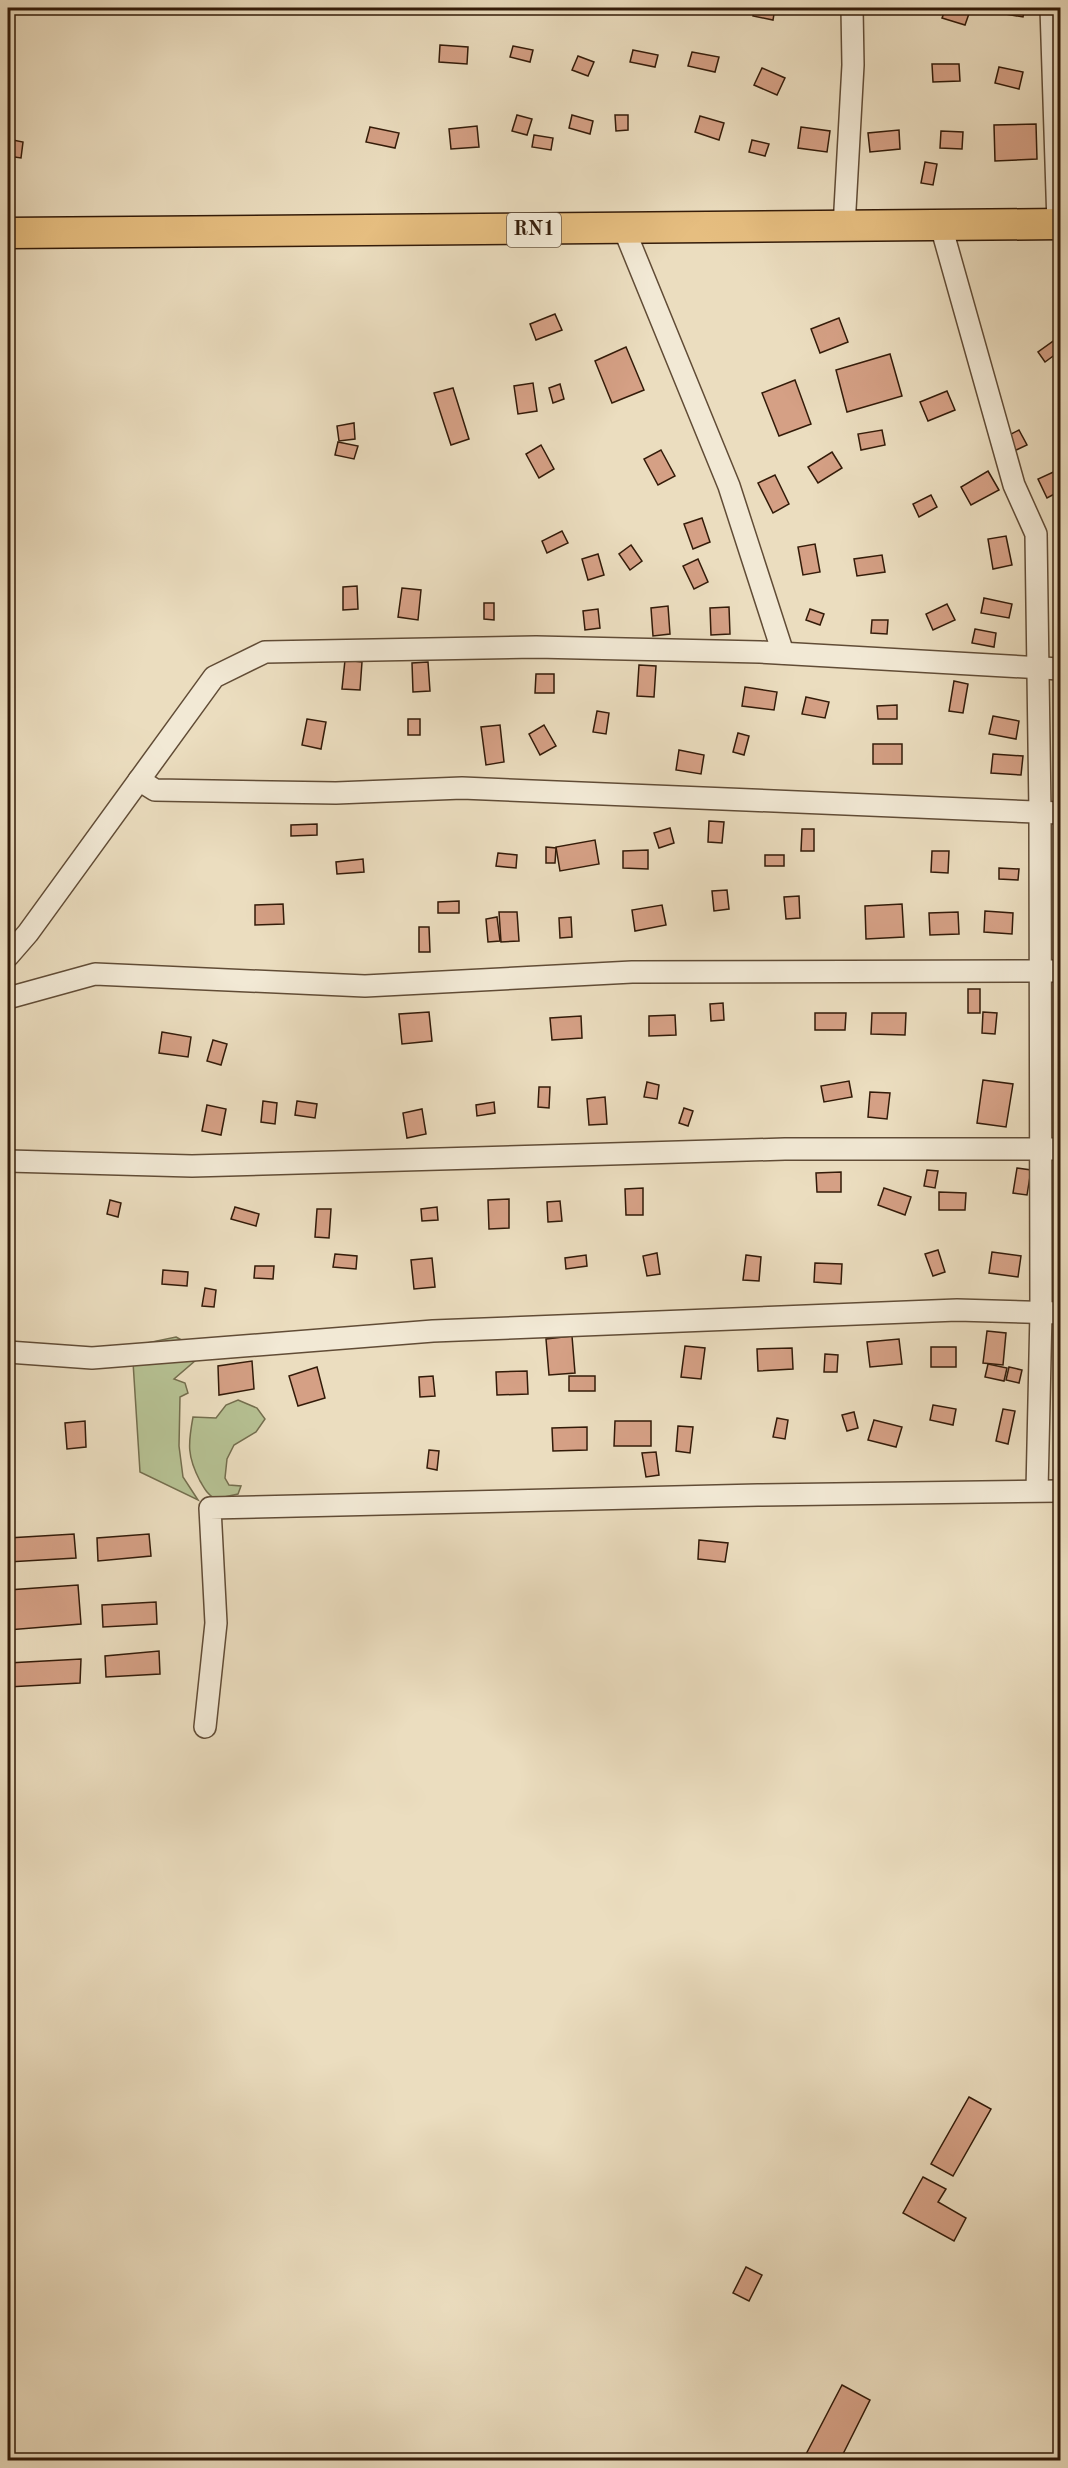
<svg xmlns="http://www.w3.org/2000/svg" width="1068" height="2468" font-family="'Old Standard TT',serif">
	<rect width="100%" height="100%" fill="#ebddbf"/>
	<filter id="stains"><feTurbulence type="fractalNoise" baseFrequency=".00333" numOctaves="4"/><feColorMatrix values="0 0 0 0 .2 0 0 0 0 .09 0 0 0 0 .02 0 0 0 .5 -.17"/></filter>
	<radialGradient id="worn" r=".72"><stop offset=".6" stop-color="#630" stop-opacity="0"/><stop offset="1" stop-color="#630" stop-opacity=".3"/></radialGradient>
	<g fill="#b6c193" stroke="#746e4e" stroke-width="1.5">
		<polygon points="176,1337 189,1344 196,1360 174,1379 185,1383 188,1393 180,1397 179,1446 183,1477 198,1500 140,1472 132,1346"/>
		<path d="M238 1400 257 1408 265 1419 256 1432 234 1445 227 1459 225 1478 229 1485 241 1486 238 1494 215 1499C207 1494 205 1489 200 1481 187 1456 188 1444 193 1417L216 1418 226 1405Z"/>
	</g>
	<g fill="#d5a085" stroke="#331b09" stroke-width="1.5">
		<polygon points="755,8 775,8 773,20 753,16"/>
		<polygon points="873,8 902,8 901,12 873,10"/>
		<polygon points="946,8 971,8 965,25 942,18"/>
		<polygon points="1000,8 1025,8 1023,17 999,13"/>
		<polygon points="440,45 468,47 467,64 439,62"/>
		<polygon points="513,46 533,50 530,62 510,57"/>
		<polygon points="633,50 658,55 655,67 630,62"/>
		<polygon points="692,52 719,57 715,72 688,66"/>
		<polygon points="578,56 594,62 588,76 572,70"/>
		<polygon points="932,64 959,64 960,81 933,82"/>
		<polygon points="999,67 1023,72 1019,89 995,83"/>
		<polygon points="762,68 785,78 777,95 754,85"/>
		<polygon points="517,115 532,119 527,135 512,131"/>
		<polygon points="572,115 593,121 590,134 569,128"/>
		<polygon points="615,115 628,115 628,130 616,131"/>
		<polygon points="700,116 724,123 719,140 695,132"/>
		<polygon points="1036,124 1037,159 995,161 994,125"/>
		<polygon points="477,126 479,147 451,149 449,129"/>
		<polygon points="370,127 399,133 395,148 366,142"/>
		<polygon points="801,127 830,131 827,152 798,148"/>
		<polygon points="899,130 900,149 870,152 868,133"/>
		<polygon points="941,131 963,132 962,149 940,148"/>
		<polygon points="534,135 553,138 551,150 532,147"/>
		<polygon points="8,139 23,142 21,158 8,156"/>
		<polygon points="752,140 769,144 765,156 749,152"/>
		<polygon points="925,162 937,164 933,185 921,183"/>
		<polygon points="555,314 562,330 536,340 530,324"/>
		<polygon points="839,318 848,342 820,353 811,329"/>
		<polygon points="1059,337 1060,351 1045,362 1038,352"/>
		<polygon points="626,347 644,390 612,403 595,361"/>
		<polygon points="890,354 902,396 847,412 836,370"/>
		<polygon points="795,380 811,424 779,436 762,393"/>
		<polygon points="533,383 537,411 518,414 514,386"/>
		<polygon points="560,384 564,399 553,403 549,388"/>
		<polygon points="453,388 469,439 451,445 434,393"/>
		<polygon points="947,391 955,410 928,421 920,402"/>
		<polygon points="354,423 355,439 339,441 337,426"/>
		<polygon points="882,430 885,445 861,450 858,434"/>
		<polygon points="1019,430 1027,445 1014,451 1007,436"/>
		<polygon points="338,442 358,446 354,459 335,455"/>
		<polygon points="541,445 554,469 539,478 526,454"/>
		<polygon points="661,450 675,476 658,485 644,459"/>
		<polygon points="832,452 842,468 818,483 808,467"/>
		<polygon points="1060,469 1060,491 1047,498 1038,479"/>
		<polygon points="988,471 999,490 971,505 961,487"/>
		<polygon points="775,475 789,504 773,513 758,483"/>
		<polygon points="931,495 937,507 919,517 913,504"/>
		<polygon points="702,518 710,542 693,549 684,524"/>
		<polygon points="562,531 568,543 547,553 542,541"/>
		<polygon points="1006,536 1012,565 993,569 988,539"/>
		<polygon points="815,544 820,572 803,575 798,547"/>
		<polygon points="631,545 642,561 630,570 619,554"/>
		<polygon points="598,554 604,575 588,580 582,559"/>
		<polygon points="882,555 885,572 857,576 854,559"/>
		<polygon points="698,559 708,582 694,589 683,566"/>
		<polygon points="357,586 358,609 343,610 343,587"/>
		<polygon points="402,588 421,590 418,620 398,617"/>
		<polygon points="984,598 1012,604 1009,618 981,613"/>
		<polygon points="484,603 494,603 494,620 484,619"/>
		<polygon points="947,604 955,620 933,630 926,614"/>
		<polygon points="668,606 670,634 653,636 651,608"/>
		<polygon points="729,607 730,634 711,635 710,608"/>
		<polygon points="598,609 600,628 585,630 583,611"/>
		<polygon points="810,609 824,614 820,625 806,620"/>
		<polygon points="1058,614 1060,614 1060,642 1057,642"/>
		<polygon points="872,620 888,620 887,634 871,633"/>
		<polygon points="975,629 996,633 994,647 972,643"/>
		<polygon points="345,660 362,662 360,690 342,689"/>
		<polygon points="428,662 430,691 413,692 412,663"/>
		<polygon points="639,665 656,666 654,697 637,696"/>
		<polygon points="536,674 554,674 554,693 535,693"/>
		<polygon points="954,681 968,684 963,713 949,711"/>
		<polygon points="745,687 777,692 774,710 742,706"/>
		<polygon points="806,697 829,702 825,718 802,714"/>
		<polygon points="897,705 897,719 878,719 877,706"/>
		<polygon points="597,711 609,713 606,734 593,732"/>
		<polygon points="993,716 1019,721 1016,739 989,734"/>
		<polygon points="307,719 326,722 321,749 302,745"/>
		<rect x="408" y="719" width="12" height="16"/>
		<polygon points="500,725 504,762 486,765 481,727"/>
		<polygon points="544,725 556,746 540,755 529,734"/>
		<polygon points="738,733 749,736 744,755 733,752"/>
		<rect x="873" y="744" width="29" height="20"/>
		<polygon points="679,750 704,755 701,774 676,770"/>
		<polygon points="993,754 1023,756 1021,775 991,773"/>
		<polygon points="709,821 724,822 722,843 708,842"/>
		<polygon points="317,824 317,835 291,836 291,825"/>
		<polygon points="670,828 674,843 659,848 654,833"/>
		<polygon points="802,829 814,829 814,851 801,851"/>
		<polygon points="595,840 599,864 560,871 556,847"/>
		<polygon points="546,847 556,848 555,863 546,863"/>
		<polygon points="648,850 648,869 623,868 623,851"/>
		<polygon points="932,851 949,851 948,873 931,872"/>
		<polygon points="498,853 517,855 516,868 496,866"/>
		<rect x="765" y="855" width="19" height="11"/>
		<polygon points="363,859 364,872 337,874 336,862"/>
		<polygon points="999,868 1019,869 1018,880 999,879"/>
		<polygon points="727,890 729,909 714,911 712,891"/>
		<polygon points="799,896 800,918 786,919 784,897"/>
		<polygon points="459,901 459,913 438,913 438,902"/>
		<polygon points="283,904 284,924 255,925 255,905"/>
		<polygon points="902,904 904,937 866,939 865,906"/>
		<polygon points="662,905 666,925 635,931 632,910"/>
		<polygon points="985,911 1013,913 1012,934 984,932"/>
		<polygon points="499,912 517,912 519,941 501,942"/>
		<polygon points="958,912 959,934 930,935 929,913"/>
		<polygon points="497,917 500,941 488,942 486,919"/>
		<polygon points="571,917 572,937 560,938 559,918"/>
		<polygon points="419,927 429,927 430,952 419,952"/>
		<polygon points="1058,986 1060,986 1060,1007 1055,1006"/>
		<rect x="968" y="989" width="12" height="24"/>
		<polygon points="723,1003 724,1020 711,1021 710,1004"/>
		<polygon points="429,1012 432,1041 402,1044 399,1014"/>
		<polygon points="983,1012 997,1013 995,1034 982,1033"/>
		<polygon points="815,1013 846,1013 845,1030 815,1030"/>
		<polygon points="872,1013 906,1013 905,1035 871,1034"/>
		<polygon points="675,1015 676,1035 649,1036 649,1016"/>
		<polygon points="581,1016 582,1038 552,1040 550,1018"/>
		<polygon points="162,1032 191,1037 188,1057 159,1053"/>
		<polygon points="213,1040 227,1044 221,1065 207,1061"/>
		<polygon points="983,1080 1013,1084 1006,1127 977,1123"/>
		<polygon points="849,1081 852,1097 824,1102 821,1086"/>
		<polygon points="647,1082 659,1085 657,1099 644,1097"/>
		<polygon points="539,1087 550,1087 549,1108 538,1107"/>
		<polygon points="870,1092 890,1093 887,1119 868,1117"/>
		<polygon points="605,1097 607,1124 589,1125 587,1099"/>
		<polygon points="263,1101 277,1103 275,1124 261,1122"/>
		<polygon points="297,1101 317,1104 315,1118 295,1115"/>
		<polygon points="494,1102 495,1113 477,1116 476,1105"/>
		<polygon points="207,1105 226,1109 221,1135 202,1131"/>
		<polygon points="684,1108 693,1111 688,1126 679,1123"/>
		<polygon points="422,1109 426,1134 407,1138 403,1113"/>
		<polygon points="1017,1168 1031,1170 1027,1195 1013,1193"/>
		<polygon points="927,1170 938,1171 935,1188 924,1186"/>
		<polygon points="841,1172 841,1192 817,1192 816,1173"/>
		<polygon points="643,1188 643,1215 626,1215 625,1189"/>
		<polygon points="884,1188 911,1197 905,1215 878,1205"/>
		<polygon points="939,1192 966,1193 965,1210 939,1210"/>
		<polygon points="509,1199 509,1228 489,1229 488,1200"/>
		<polygon points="110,1200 121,1203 118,1217 107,1214"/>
		<polygon points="560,1201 562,1221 548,1222 547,1202"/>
		<polygon points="235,1207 259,1214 256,1226 231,1219"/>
		<polygon points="437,1207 438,1220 422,1221 421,1209"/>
		<polygon points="317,1209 331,1209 329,1238 315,1237"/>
		<polygon points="938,1250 945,1272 933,1276 925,1254"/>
		<polygon points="992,1252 1021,1256 1018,1277 989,1273"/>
		<polygon points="657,1253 660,1274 647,1276 643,1256"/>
		<polygon points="335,1254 357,1256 356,1269 333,1267"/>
		<polygon points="586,1255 587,1266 566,1269 565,1258"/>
		<polygon points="746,1255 761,1257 759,1281 743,1280"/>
		<polygon points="432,1258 435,1287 414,1289 411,1260"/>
		<polygon points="815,1263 842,1264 841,1284 814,1282"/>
		<polygon points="255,1266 274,1266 273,1279 254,1278"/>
		<polygon points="163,1270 188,1272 187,1286 162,1284"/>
		<polygon points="205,1288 216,1290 214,1307 202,1306"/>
		<polygon points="987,1331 1006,1333 1003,1365 983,1363"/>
		<polygon points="572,1336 575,1373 549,1375 546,1339"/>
		<polygon points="899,1339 902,1364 870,1367 867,1342"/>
		<polygon points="685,1346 705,1348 701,1379 681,1377"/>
		<rect x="931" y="1347" width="25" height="20"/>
		<polygon points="792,1348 793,1369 758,1371 757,1349"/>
		<polygon points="825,1354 838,1355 837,1372 824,1372"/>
		<polygon points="252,1361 254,1389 219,1395 218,1366"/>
		<polygon points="988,1364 1007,1368 1004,1381 985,1377"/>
		<polygon points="317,1367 325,1398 298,1406 289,1376"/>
		<polygon points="1009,1367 1022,1370 1019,1383 1006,1380"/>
		<polygon points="527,1371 528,1394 497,1395 496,1372"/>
		<polygon points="433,1376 435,1396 420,1397 419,1377"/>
		<rect x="569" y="1376" width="26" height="15"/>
		<polygon points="933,1405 956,1409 953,1425 930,1420"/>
		<polygon points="1003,1409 1015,1411 1008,1444 996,1441"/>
		<polygon points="854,1412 858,1428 847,1431 842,1415"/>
		<polygon points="777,1418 788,1420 785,1439 773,1437"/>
		<polygon points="874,1420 902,1427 896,1447 868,1440"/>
		<polygon points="85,1421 86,1447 67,1449 65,1423"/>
		<polygon points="615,1421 651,1421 651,1446 614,1446"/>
		<polygon points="678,1426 693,1427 690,1453 676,1451"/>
		<polygon points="587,1427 587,1450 553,1451 552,1428"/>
		<polygon points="429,1450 439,1451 437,1470 427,1468"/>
		<polygon points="656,1452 659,1475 646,1477 642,1453"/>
		<polygon points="74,1534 76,1558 8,1562 8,1538"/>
		<polygon points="149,1534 151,1556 98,1561 97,1538"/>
		<polygon points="699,1540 728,1543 725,1562 698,1559"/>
		<polygon points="78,1585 81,1624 8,1630 8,1590"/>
		<polygon points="156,1602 157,1624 103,1627 102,1605"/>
		<polygon points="159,1651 160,1674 106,1677 105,1656"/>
		<polygon points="81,1659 80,1683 8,1687 8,1663"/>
		<polygon points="969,2097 991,2109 953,2176 931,2164"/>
		<polygon points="923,2177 946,2189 938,2202 966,2218 954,2241 903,2213"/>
		<polygon points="746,2267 762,2275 749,2301 733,2293"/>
		<polygon points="842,2385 870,2400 840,2460 803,2460"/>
	</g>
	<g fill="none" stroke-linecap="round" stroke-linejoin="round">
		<g stroke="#614c36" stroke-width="24">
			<g id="minor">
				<polyline points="1051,8 1058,224"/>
				<polyline points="941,226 1014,485 1036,534 1040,812 1041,1312 1037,1490"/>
				<polyline points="844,227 853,65 852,8"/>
				<polyline points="624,229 729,486 783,653"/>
				<polyline points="139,780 155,790 336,793 462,788 1060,813"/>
				<polyline points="8,956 28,933 214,677 265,652 536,647 760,652 1060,669"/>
				<polyline points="8,998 95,974 365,986 632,972 1060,971"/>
				<polyline points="8,1161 192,1166 785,1149 1060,1149"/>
				<polyline points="8,1352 92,1358 433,1331 957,1310 1060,1313"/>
				<polyline points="205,1727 216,1623 210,1508 758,1495 1060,1491"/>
			</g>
		</g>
		<g stroke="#331b09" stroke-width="33">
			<polyline id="highway" points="8,233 1060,224"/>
		</g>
		<use href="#minor" stroke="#f2e9d5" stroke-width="21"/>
		<use href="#highway" stroke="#e6be80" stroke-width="30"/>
	</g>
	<g text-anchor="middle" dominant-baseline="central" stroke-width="6" stroke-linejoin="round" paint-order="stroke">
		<rect fill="#f2e9d5" stroke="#6c5946" stroke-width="1.5" x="507" y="213" width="54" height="34" rx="4.5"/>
		<g font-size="20" font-weight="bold" fill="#331b09">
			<text x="534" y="230">RN1</text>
		</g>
	</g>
	<rect width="1068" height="2468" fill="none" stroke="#ebddbf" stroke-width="30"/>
	<rect x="9" y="9" width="1050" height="2450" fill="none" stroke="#331b09" stroke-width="3"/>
	<rect x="15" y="15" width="1038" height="2438" fill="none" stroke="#331b09" stroke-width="1.5"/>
	<rect width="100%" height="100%" filter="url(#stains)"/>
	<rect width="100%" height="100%" fill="url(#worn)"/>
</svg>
